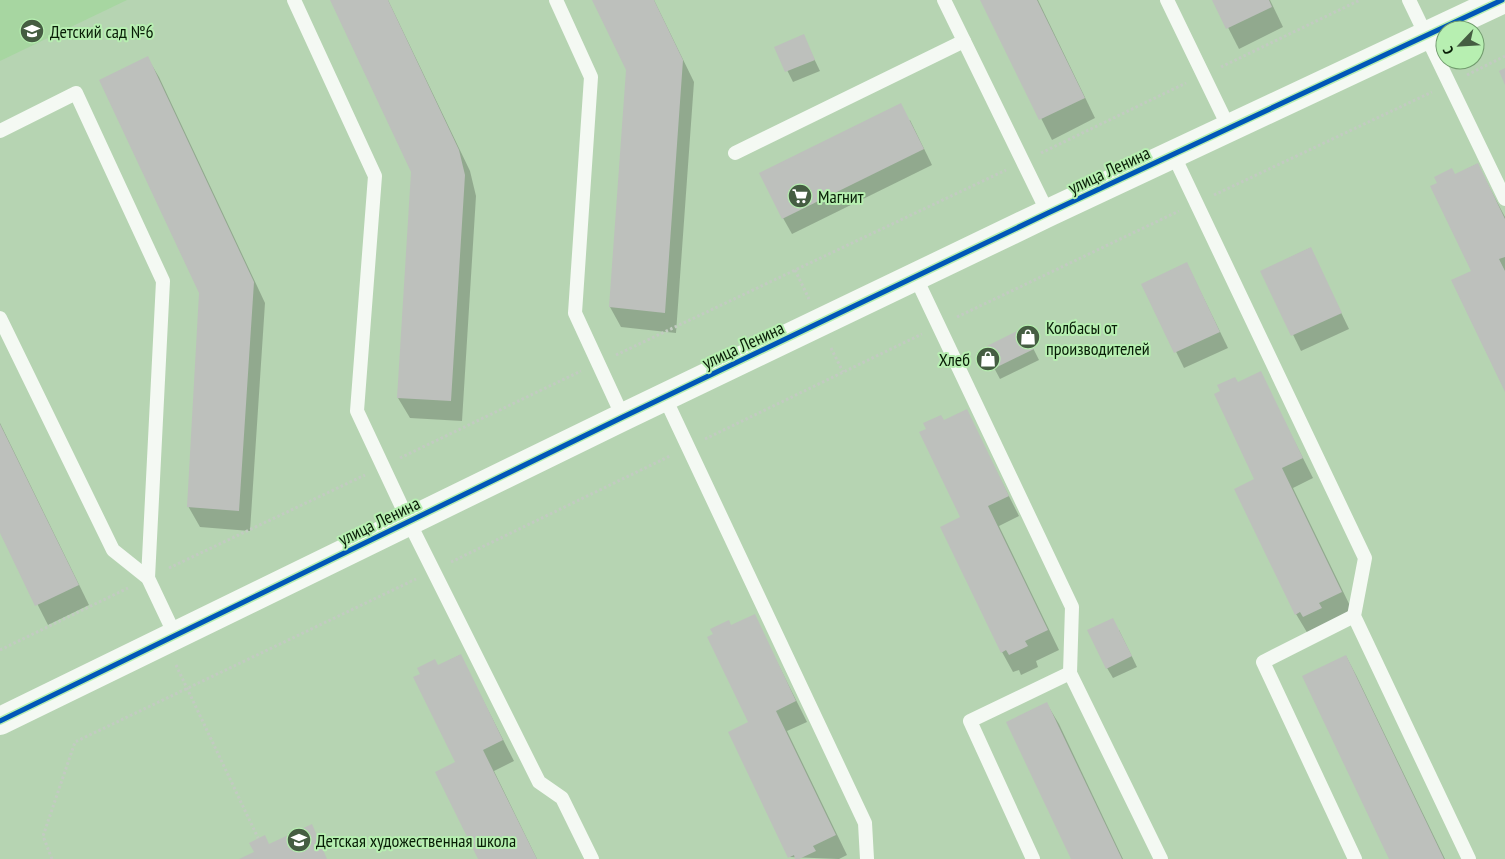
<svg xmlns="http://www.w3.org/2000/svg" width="1505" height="859" font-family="'PT Sans Narrow',sans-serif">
	<rect width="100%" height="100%" fill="#b6d4b2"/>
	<polygon fill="#a7d6a1" points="0,0 127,0 0,61"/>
	<g fill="#0003">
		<polygon points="331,0 388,0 470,171 476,196 462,421 410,418 398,398 412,172"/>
		<polygon points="593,0 654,0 694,82 676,333 621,327 610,307 627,70"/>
		<polygon points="982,0 1038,0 1095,118 1052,140"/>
		<polygon points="1214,0 1270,0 1283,27 1239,49"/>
		<polygon points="803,36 820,71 793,82 776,48"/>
		<polygon points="147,57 159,77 265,303 250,531 200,527 188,506 200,293"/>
		<polygon points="910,120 932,165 792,234 783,218"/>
		<polygon points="1477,164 1505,217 1505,390 1473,271 1455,175"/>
		<polygon points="1310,248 1349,329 1301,351 1262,271"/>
		<polygon points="1187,264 1228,348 1184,368 1143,284"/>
		<polygon points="1029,340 1039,360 1000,379 984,349"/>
		<polygon points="1260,373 1313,478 1293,488 1353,612 1308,634 1296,614 1256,480 1238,384"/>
		<polygon points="966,411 1019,516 999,526 1059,650 1036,661 1038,667 1021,675 1019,670 1013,672 1002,652 962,518 944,422"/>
		<polygon points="0,423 89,605 48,625 0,531"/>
		<polygon points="754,616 807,722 787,731 847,855 839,859 789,857 750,723 731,627"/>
		<polygon points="1119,630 1137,667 1113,678 1107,668"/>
		<polygon points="460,655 514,761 494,771 537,859 479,859 438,666"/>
		<polygon points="1346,656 1357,677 1445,859 1390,859"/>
		<polygon points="1047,704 1059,724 1123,859 1072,859"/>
	</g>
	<g fill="#bdc0bc">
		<polygon points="330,0 388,0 459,150 465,175 451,401 397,398 411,172"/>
		<polygon points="592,0 654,0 683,60 665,313 609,307 626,70"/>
		<polygon points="980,0 1037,0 1085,98 1039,120"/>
		<polygon points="1212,0 1269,0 1272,7 1226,29"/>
		<polygon points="804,34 815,60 785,72 774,47"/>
		<polygon points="148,56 254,282 239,511 187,507 199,293 99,80"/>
		<polygon points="1505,68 1505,85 1499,71"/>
		<polygon points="901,103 924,149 782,219 759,173"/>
		<polygon points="1478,163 1505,219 1505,257 1499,259 1505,271 1505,392 1451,280 1471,271 1430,186 1437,183 1434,177 1452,168 1455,174"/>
		<polygon points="1311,247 1342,313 1291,336 1260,271"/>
		<polygon points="1187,262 1220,332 1174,353 1141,284"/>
		<polygon points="1023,328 1034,349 993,369 983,348"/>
		<polygon points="1261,371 1303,458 1282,468 1342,592 1319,603 1322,608 1303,617 1300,612 1295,615 1234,489 1254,479 1214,394 1220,391 1217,385 1235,377 1238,382"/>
		<polygon points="967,409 1009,496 988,506 1048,630 1025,641 1028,646 1009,655 1006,650 1001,653 940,527 960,517 919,432 926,429 923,423 941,415 944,420"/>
		<polygon points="0,424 79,585 35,606 0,533"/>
		<polygon points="755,614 796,701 776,711 836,835 813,846 816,851 799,859 795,859 794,855 788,858 728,732 748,722 707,637 713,634 710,629 729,620 731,625"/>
		<polygon points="1113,618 1132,656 1106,669 1087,630"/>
		<polygon points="461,654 503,740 483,750 537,859 478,859 435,772 455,762 413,677 420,674 417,668 435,659 438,665"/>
		<polygon points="1346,655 1444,859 1389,859 1302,676"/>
		<polygon points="1047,702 1122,859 1071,859 1006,722"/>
		<polygon points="312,824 327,859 239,859 254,852 249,843 265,835 269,844"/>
	</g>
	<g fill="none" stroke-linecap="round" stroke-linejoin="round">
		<g stroke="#c2cbc1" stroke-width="3" stroke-dasharray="2.5 2.5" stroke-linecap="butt">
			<polyline points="1221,67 1360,0"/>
			<polyline points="1467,75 1505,56"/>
			<polyline points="1041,153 1186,83"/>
			<polyline points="1214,195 1432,92"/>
			<polyline points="795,270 809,299"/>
			<polyline points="957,317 1179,211"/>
			<polyline points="831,348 843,372"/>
			<polyline points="616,355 1006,170"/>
			<polyline points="705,439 922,334"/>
			<polyline points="400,458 581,371"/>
			<polyline points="451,562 670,456"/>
			<polyline points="169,568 365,475"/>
			<polyline points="0,650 128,588"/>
			<polyline points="176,665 258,838"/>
			<polyline points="52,859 43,836 75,742 416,579"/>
		</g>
		<g stroke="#f4f9f3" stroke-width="14">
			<polyline points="294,0 375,176 357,411 409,522 539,782 562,798 592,859"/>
			<polyline points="556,0 591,77 575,313 623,417"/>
			<polyline points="944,0 1048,213"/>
			<polyline points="1167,0 1229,128"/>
			<polyline points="1409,0 1505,199"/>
			<polyline points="0,131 76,93 163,281 148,578"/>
			<polyline points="735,153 964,41"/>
			<polyline points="1173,154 1365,558 1354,616 1469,859"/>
			<polyline points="916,278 1072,607 1070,673 1161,859"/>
			<polyline points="0,318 113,550 148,578 175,635"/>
			<polyline points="665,398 865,823 867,859"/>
			<polyline points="1354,616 1263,662 1355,859"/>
			<polyline points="1033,859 970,721 1070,673"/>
		</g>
		<polyline stroke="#f4f9f3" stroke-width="28" points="0,721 623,417 1048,213 1502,0"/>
		<g stroke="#b7efb1" stroke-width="8">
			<polyline id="cycleway" points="0,721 623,417 1048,213 1502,0"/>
		</g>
		<use href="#cycleway" stroke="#0057b8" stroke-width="5"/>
	</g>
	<defs>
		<g id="school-disc" transform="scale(1.25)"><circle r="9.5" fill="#455d42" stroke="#b7efb1"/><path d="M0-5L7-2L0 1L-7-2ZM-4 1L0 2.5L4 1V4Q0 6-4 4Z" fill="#fff"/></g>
		<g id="supermarket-disc" transform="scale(1.25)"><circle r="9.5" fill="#455d42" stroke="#b7efb1"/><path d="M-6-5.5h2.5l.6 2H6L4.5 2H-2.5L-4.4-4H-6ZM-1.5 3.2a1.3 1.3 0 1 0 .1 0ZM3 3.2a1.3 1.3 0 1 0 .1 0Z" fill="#fff"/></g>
		<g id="shop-disc" transform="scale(1.25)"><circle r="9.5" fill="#455d42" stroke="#b7efb1"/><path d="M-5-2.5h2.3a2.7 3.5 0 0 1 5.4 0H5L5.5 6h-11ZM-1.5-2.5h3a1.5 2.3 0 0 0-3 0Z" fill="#fff"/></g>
	</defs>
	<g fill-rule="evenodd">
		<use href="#school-disc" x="32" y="31"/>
		<use href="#supermarket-disc" x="800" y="196"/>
		<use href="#shop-disc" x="1028" y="337"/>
		<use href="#shop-disc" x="988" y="359"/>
		<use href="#school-disc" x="299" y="840"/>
	</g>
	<g text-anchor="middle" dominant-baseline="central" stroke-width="4" stroke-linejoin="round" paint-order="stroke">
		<g font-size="18" fill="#081d06" stroke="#b7efb1" text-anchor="start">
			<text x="50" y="31">Детский сад №6</text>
			<text x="818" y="196">Магнит</text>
			<text x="1046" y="327">Колбасы от<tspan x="1046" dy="21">производителей</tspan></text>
			<text x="970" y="359" text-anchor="end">Хлеб</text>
			<text x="316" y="840">Детская художественная школа</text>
		</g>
		<g font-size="18" fill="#081d06" stroke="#b7efb1">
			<text transform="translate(1109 170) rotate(-25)">улица Ленина</text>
			<text transform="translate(743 345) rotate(-25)">улица Ленина</text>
			<text transform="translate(379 521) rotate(-26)">улица Ленина</text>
		</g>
	</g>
	<g transform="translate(1460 45) rotate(245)"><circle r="24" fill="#b7efb1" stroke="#719b6d"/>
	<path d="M0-4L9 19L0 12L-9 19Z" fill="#455d42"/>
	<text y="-8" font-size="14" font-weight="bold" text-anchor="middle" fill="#081d06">С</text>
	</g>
</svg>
